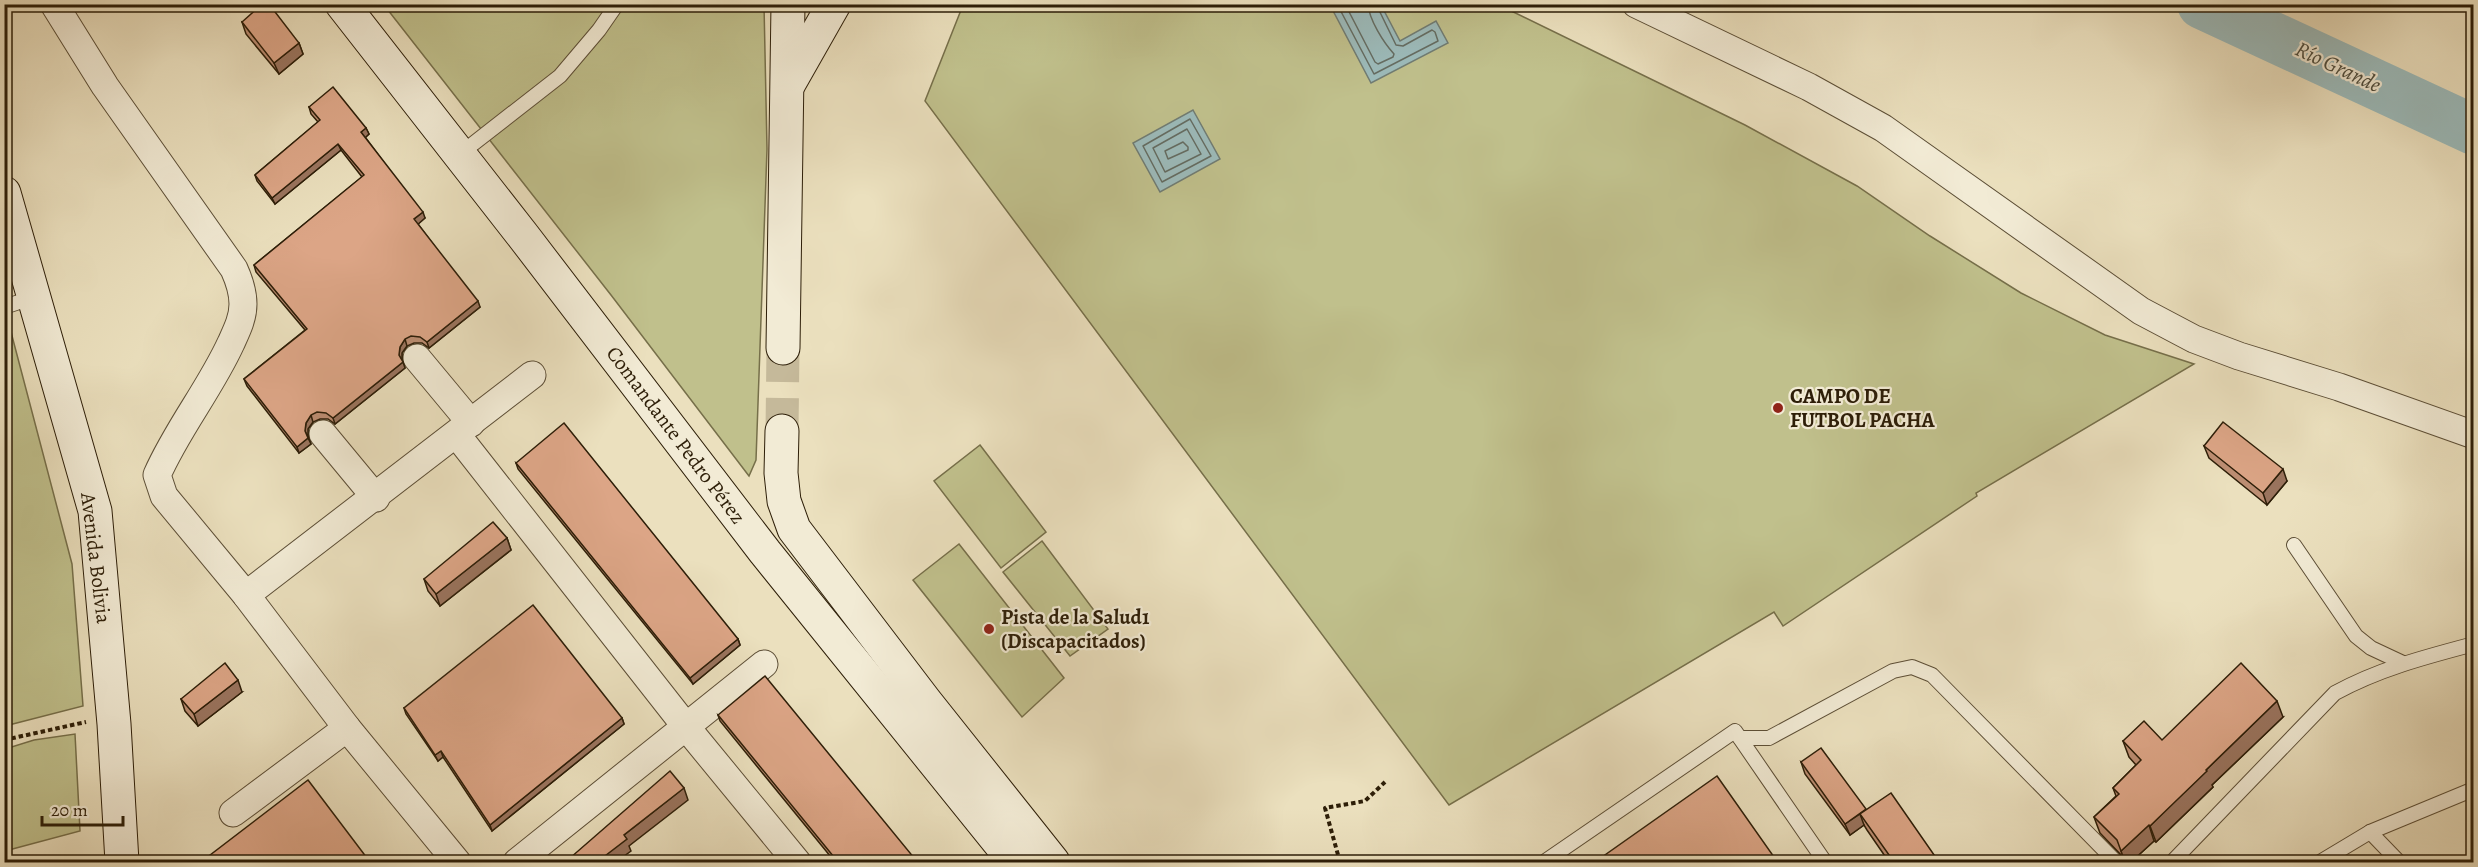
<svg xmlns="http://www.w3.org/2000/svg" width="2478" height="867" font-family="Alegreya,serif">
	<rect width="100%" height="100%" fill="#ebe0be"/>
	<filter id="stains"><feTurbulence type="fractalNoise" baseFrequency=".00333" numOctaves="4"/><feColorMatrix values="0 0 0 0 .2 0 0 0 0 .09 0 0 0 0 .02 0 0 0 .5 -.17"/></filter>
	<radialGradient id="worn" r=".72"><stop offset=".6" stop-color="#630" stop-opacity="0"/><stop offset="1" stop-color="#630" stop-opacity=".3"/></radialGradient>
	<g fill="#c0c08c" stroke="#766f4a" stroke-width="1.5">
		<polygon points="384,5 764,5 767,149 756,460 749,476 611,295"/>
		<polygon points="963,5 1499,5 1745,125 1857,186 1930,236 2021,293 2105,335 2194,364 1976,493 1977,496 1783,626 1774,612 1449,805 925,101"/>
		<polygon points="6,313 72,564 83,706 5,726 4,314"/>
		<polygon points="980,445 1046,532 1001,568 934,481"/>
		<polygon points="1042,541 1108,629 1070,656 1003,572"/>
		<polygon points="959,544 1064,678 1022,717 913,580"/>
		<polygon points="75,734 80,831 5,851 5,749 34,740"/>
	</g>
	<g fill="#9cbbbb" stroke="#707c73" stroke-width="1.5">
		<polygon points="1330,5 1381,5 1400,41 1436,21 1448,43 1371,83"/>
		<polygon points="1193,110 1220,159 1160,192 1133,143"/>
	</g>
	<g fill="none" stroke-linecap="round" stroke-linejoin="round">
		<g stroke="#646c62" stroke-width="1.5">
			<polyline points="1337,4 1374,74 1438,41 1435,32 1432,30 1403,46 1396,45 1376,4"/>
			<path d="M1345 4 1375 62 1378 64 1393 57 1394 54C1384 43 1369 20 1368 4"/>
			<polygon points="1190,119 1211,156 1162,182 1143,146"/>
			<polygon points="1187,129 1201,154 1165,172 1153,148"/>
			<polygon points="1183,142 1188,147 1188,150 1168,159 1165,151"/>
		</g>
		<polyline stroke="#9cbbbb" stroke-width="50" points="2202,4 2474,130"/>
		<polyline stroke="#c5b99a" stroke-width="33" stroke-dasharray="33 16" stroke-linecap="butt" points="782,431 783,348"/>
		<g stroke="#5c4e36" stroke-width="16">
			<g id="lane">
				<polyline points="460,154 560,76 599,30 617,4"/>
				<polyline points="4,307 34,297"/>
				<polyline points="2294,545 2356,636 2371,648 2403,663"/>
				<polyline points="1740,738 1769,738 1893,671 1912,667 1932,675 2116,862"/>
				<polyline points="2370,832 2399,862"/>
				<polyline points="1544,862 1735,731 1825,862"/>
				<path d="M2172 862 2335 693C2379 669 2425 657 2474 644"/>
				<polyline points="2320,862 2370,832 2474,789"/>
			</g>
		</g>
		<g stroke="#5c4e36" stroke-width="29">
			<g id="street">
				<path d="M54 4 105 86 234 269C239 280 243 291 243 304 243 318 237 330 231 343 210 389 177 429 157 475L164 496 246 595 347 728 233 813"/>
				<polyline points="1636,4 1809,87 1883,128 2141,311 2194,339 2239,356 2339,387 2474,435"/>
				<polyline points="417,358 471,423"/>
				<polyline points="323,434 376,498"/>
				<polyline points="457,435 687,728 797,862"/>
				<polyline points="246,595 532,375"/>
				<polyline points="347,728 457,862"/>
				<polyline points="517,862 764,664"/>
			</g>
		</g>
		<g stroke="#2d1e08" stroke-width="35">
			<g id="secondary">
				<polyline points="342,4 524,237 765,552 1015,862"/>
				<polyline points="788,85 834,4"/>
				<polyline points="4,193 95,511 114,724 122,862"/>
				<polyline points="783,348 788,4"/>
				<polyline points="782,431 781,473 784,501 794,529 925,701 1053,862"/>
			</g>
		</g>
		<g stroke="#2d1e08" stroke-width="4" stroke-dasharray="4.5 3" stroke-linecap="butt">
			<polyline points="4,740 86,722"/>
			<polyline points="1340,862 1325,808 1365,801 1385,782"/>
		</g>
		<use href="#lane" stroke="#f2ebd5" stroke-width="14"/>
		<use href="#street" stroke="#f2ebd5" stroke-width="27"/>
		<use href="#secondary" stroke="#f2ebd5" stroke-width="33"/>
	</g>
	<g fill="#bd8e73" stroke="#2d1e08" stroke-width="1.5">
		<polygon points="242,22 299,43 303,54 279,74 246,34"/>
		<polygon points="309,107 366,128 369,134 365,137 425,218 418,224 480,307 429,348 422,343 414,343 407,346 402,353 402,360 405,368 335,424 328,419 320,419 313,422 308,429 308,436 311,444 299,453 247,386 244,379 305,330 256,272 254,265 362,177 341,150 275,204 257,181 255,175 318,122 311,114"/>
		<polygon points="2204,446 2287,481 2267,505 2209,458"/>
		<polygon points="516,463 738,639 740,645 693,684 518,469"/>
		<polygon points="507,538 511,550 440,606 428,591 424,579"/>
		<polygon points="242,692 198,726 185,711 181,699"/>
		<polygon points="404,708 622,718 624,724 492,831 443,757 438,761 406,714"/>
		<polygon points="718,715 915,859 916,862 835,862 720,721"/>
		<polygon points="2283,717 2212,785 2213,787 2156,842 2154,841 2131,862 2125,862 2122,856 2100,833 2094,817 2116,796 2113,788 2136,765 2129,757 2123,741 2162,740"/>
		<polygon points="1801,762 1866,810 1939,862 1889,862 1867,830 1864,825 1850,835 1805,774"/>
	</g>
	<g fill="#9a745e" stroke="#2d1e08" stroke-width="1.5">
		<polygon points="299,43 303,54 279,74 274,63"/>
		<polygon points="366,128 369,134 364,139 361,132"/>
		<polygon points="338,144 341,150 275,204 272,198"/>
		<polygon points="423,212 425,218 416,226 414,219"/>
		<polygon points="478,301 480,307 429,348 427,342"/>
		<polygon points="405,339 407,346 402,353 402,361 399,355 400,347"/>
		<polygon points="403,362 405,368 335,424 333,418"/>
		<polygon points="311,415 313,422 308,429 308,437 305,431 306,423"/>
		<polygon points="308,438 311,444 299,453 297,447"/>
		<polygon points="2283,469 2287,481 2267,505 2263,493"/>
		<polygon points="507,538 511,550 440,606 436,594"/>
		<polygon points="738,639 740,645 693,684 690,678"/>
		<polygon points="238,680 242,692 198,726 194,714"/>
		<polygon points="2277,701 2283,717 2212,785 2213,787 2156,842 2150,826 2206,770"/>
		<polygon points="622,718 624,724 492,831 490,825"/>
		<polygon points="441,751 443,757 438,761 435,755"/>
		<polygon points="684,788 688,800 629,846 631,851 616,862 597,862 624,835"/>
		<polygon points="1860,814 1864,825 1850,835 1845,824"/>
		<polygon points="2149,825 2154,841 2131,862 2125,862 2121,851"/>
		<polygon points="1774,857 1776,862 1766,862"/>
	</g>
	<g fill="#dca586" stroke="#2d1e08" stroke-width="1.5">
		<polygon points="262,4 269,4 299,43 274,63 242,22"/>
		<polygon points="333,87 366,128 361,132 423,212 414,219 478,301 427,342 420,337 411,336 405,339 400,347 399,355 403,362 333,418 326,413 317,412 311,415 306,423 305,431 308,438 297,447 244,379 307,329 254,265 364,175 338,144 272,198 255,175 320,120 309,107"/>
		<polygon points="2223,422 2283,469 2263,493 2204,446"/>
		<polygon points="564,423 738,639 690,678 516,463"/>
		<polygon points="493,522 507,538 436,594 424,579"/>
		<polygon points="533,605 622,718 490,825 441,751 435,755 404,708"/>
		<polygon points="225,663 238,680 194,714 181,699"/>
		<polygon points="2241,663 2277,701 2206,770 2207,771 2150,826 2149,825 2121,851 2117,840 2094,817 2119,794 2113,788 2141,760 2123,741 2144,721 2162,740"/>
		<polygon points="765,676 915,859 912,861 914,862 838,862 718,715"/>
		<polygon points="1821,748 1866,809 1845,824 1801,762"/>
		<polygon points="670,771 684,788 624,835 627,839 597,862 573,862 570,858"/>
		<polygon points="1717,776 1774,857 1766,862 1595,862"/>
		<polygon points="308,780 370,862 201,862"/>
		<polygon points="1891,793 1939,862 1894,862 1860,814"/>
	</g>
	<g fill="#8f2418" stroke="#f2ebd5" stroke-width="2">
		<circle cx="1778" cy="408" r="6"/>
		<circle cx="989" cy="629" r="6"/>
	</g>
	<g text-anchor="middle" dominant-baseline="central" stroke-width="4.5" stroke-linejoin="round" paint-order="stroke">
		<g font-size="21" font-weight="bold" fill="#2d1e08" stroke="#f2ebd5" text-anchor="start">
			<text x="1790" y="396">CAMPO DE<tspan x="1790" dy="24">FUTBOL PACHA</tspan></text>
			<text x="1001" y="617">Pista de la Salud1<tspan x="1001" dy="24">(Discapacitados)</tspan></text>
		</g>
		<g font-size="21" fill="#2d1e08" stroke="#f2ebd5">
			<text transform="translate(676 435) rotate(53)">Comandante Pedro Pérez</text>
			<text transform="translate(96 558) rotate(83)">Avenida Bolivia</text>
		</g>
		<g font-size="22" font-style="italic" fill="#4e4d3e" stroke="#f2ebd5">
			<text transform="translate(2338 67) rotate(25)">Río Grande</text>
		</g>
	</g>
	<rect width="2478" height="867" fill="none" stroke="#ebe0be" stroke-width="24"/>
	<rect x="6" y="6" width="2466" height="855" fill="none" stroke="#2d1e08" stroke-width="3"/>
	<rect x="12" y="12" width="2454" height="843" fill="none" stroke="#2d1e08" stroke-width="1.5"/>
	<path d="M42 816v9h81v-9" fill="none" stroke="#2d1e08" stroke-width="3"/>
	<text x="51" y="816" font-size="18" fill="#2d1e08" stroke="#f2ebd5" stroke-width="4.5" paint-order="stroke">20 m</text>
	<rect width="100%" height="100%" filter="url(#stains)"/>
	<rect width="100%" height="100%" fill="url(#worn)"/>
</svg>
